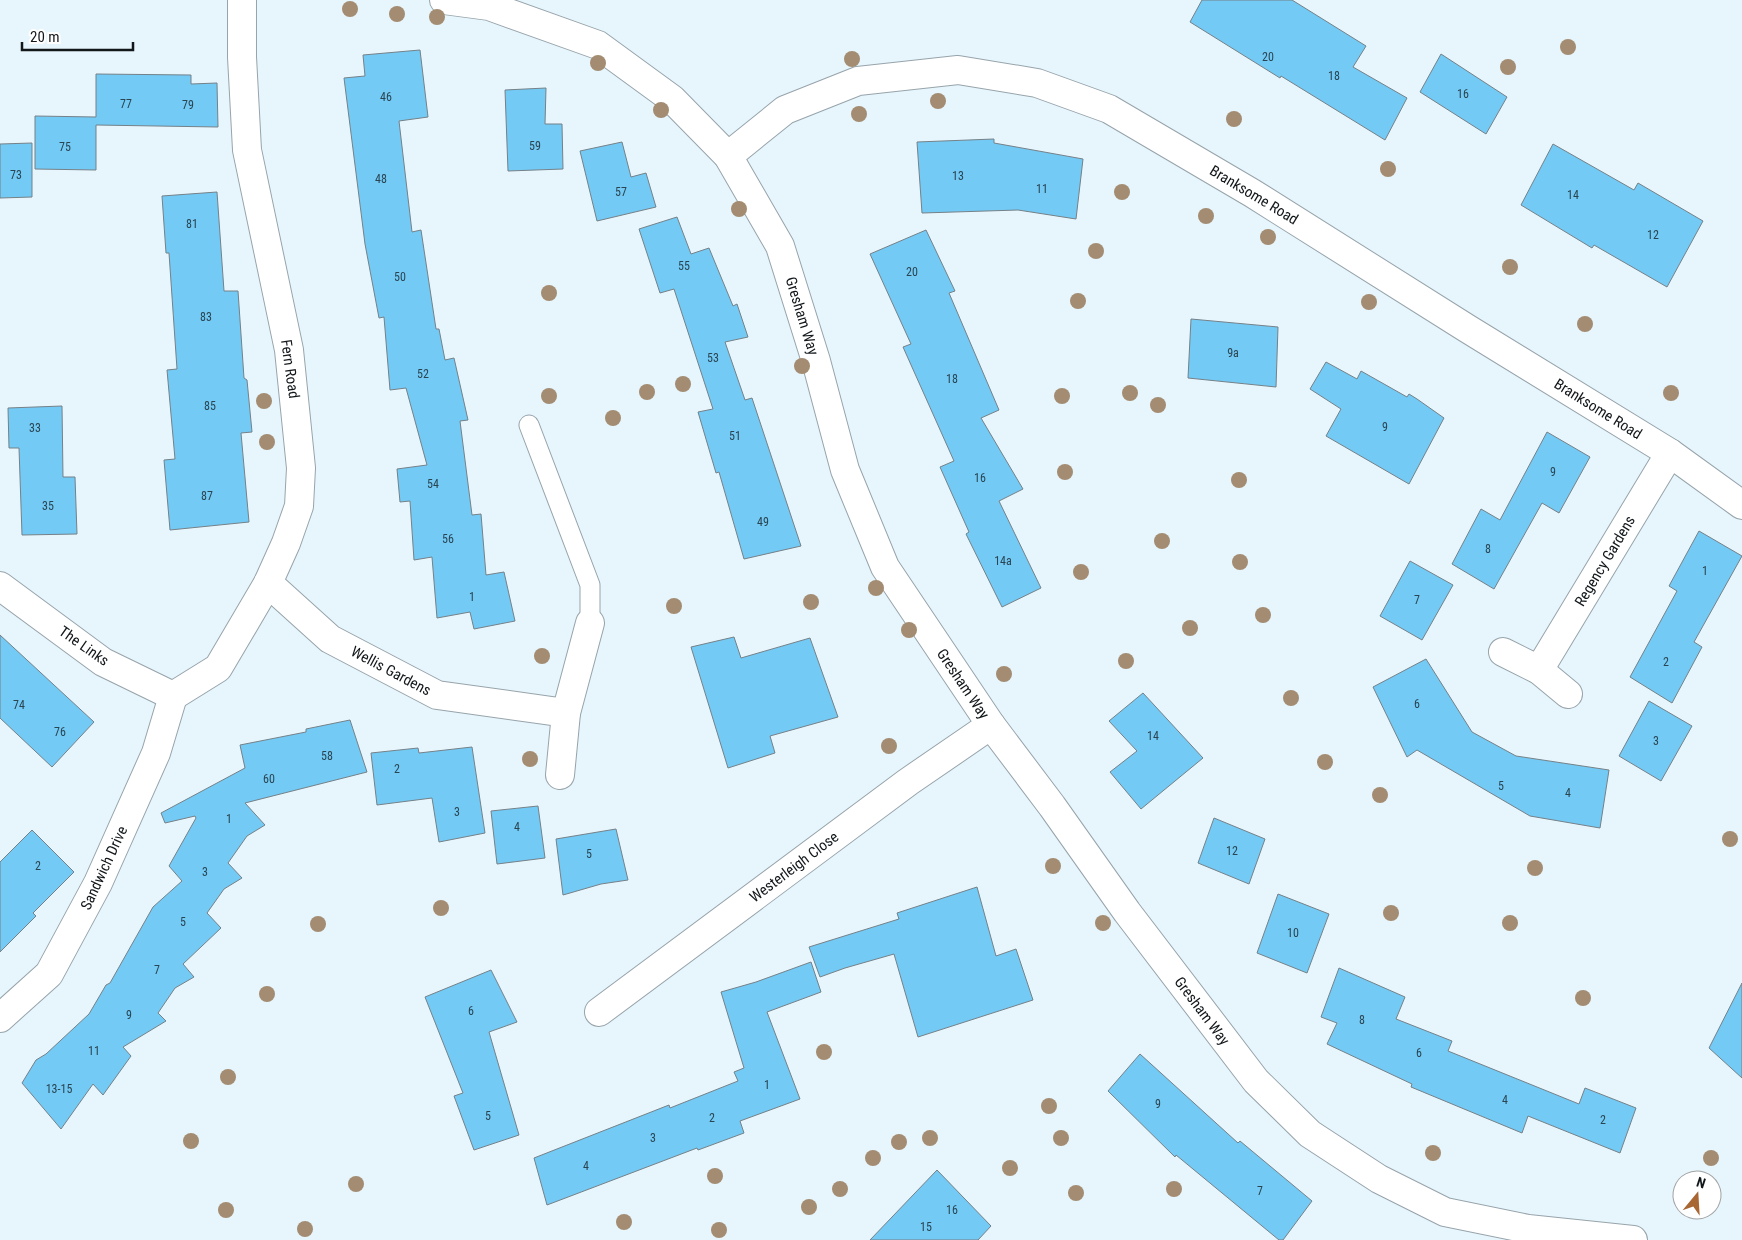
<svg xmlns="http://www.w3.org/2000/svg" width="1742" height="1240" font-family="'Roboto Condensed',sans-serif">
	<rect width="100%" height="100%" fill="#e7f5fc"/>
	<g fill="#73caf5" stroke="#758188">
		<polygon points="1202,0 1292,0 1366,46 1353,67 1407,98 1385,140 1281,76 1280,78 1190,22"/>
		<polygon points="420,50 428,117 399,121 412,232 421,230 436,329 439,329 445,360 454,358 468,420 460,421 472,515 481,514 486,575 504,572 515,621 474,629 470,612 437,618 432,557 414,560 410,501 400,502 397,469 427,465 406,388 390,390 384,317 379,318 365,244 344,78 365,76 363,55"/>
		<polygon points="1441,54 1507,97 1486,134 1420,92"/>
		<polygon points="96,74 191,75 191,84 217,83 218,127 96,125 96,170 35,169 35,116 96,117"/>
		<polygon points="546,88 545,124 562,124 563,169 508,171 505,90"/>
		<polygon points="994,139 994,143 1083,159 1076,219 1018,210 922,213 917,142"/>
		<polygon points="622,142 631,177 646,173 656,207 597,221 580,151"/>
		<polygon points="32,143 32,197 0,198 0,144"/>
		<polygon points="1553,144 1634,190 1638,183 1703,221 1667,287 1594,245 1592,248 1521,205"/>
		<polygon points="217,192 224,291 238,291 244,378 247,380 252,432 241,433 249,522 170,530 164,460 175,459 167,370 177,369 169,253 166,253 162,196"/>
		<polygon points="677,217 691,254 709,248 733,306 737,304 748,337 725,342 745,400 752,398 801,546 744,559 719,472 716,473 698,412 713,409 674,289 660,293 639,229"/>
		<polygon points="926,230 955,291 949,293 999,410 981,418 1023,489 999,501 1041,588 1002,607 966,534 969,532 940,467 954,461 903,347 911,344 870,254"/>
		<polygon points="1191,319 1278,327 1276,387 1188,378"/>
		<polygon points="1326,362 1357,379 1361,371 1407,397 1409,394 1417,399 1444,418 1409,484 1326,436 1341,409 1310,389"/>
		<polygon points="62,406 63,477 75,477 77,534 22,535 19,448 9,448 8,408"/>
		<polygon points="1547,432 1590,457 1559,513 1542,503 1494,589 1452,564 1481,509 1500,520"/>
		<polygon points="1699,531 1742,556 1694,642 1702,647 1672,703 1630,677 1677,591 1669,586"/>
		<polygon points="1410,561 1453,585 1422,640 1380,616"/>
		<polygon points="0,635 94,722 52,767 0,718"/>
		<polygon points="734,637 741,658 810,638 838,717 770,736 775,753 728,768 691,647"/>
		<polygon points="1426,659 1472,732 1516,756 1609,770 1600,828 1530,816 1417,750 1407,757 1373,687"/>
		<polygon points="1143,693 1203,758 1141,809 1110,772 1137,751 1109,721"/>
		<polygon points="1649,701 1692,726 1661,781 1619,756"/>
		<polygon points="350,720 367,772 245,803 265,825 247,836 228,863 242,878 224,889 207,913 221,928 183,964 194,977 175,988 158,1013 166,1021 123,1047 131,1056 103,1095 93,1084 61,1129 22,1083 36,1060 46,1054 89,1014 106,985 110,983 153,907 182,881 169,866 196,818 195,816 165,823 161,813 245,768 240,745 306,732 306,729"/>
		<polygon points="472,747 485,833 439,842 432,798 377,805 371,753 418,748 419,753"/>
		<polygon points="538,806 545,858 497,864 491,811"/>
		<polygon points="1214,818 1265,839 1249,884 1198,863"/>
		<polygon points="616,829 628,880 601,884 563,895 556,839"/>
		<polygon points="32,830 74,872 33,913 36,916 0,952 0,862"/>
		<polygon points="977,887 996,956 1016,949 1033,1000 918,1037 894,954 845,968 820,977 809,947 899,919 897,913"/>
		<polygon points="1278,894 1329,914 1307,973 1257,953"/>
		<polygon points="811,962 821,992 767,1012 800,1099 740,1121 744,1133 698,1150 697,1148 547,1205 534,1158 669,1105 670,1108 738,1081 734,1072 744,1068 721,992 756,982"/>
		<polygon points="1339,968 1405,997 1396,1019 1452,1041 1448,1051 1579,1104 1585,1088 1636,1108 1620,1153 1528,1116 1522,1133 1411,1087 1412,1084 1327,1044 1337,1023 1321,1017"/>
		<polygon points="491,970 517,1022 489,1032 519,1135 474,1150 454,1096 463,1093 425,997"/>
		<polygon points="1742,983 1742,1078 1709,1048"/>
		<polygon points="1140,1054 1238,1143 1240,1141 1312,1201 1283,1240 1279,1240 1176,1155 1175,1157 1108,1091"/>
		<polygon points="937,1170 991,1226 978,1240 870,1240"/>
	</g>
	<g fill="none" stroke-linecap="round" stroke-linejoin="round">
		<g stroke="#97a4ab" stroke-width="21">
			<polyline id="lane" points="529,425 590,585 590,623"/>
		</g>
		<g stroke="#97a4ab" stroke-width="30">
			<g id="street">
				<polyline points="444,0 489,6 598,45 672,99 728,156 780,246 816,361 845,470 885,567 991,725 1052,806 1127,912 1256,1081 1310,1134 1379,1179 1445,1212 1528,1229 1633,1240"/>
				<polyline points="728,156 785,110 858,81 958,70 1037,83 1109,109 1252,193 1468,329 1670,453 1742,505"/>
				<polyline points="268,583 330,639 437,695 566,713 590,623"/>
				<polyline points="0,586 103,662 173,696"/>
				<polyline points="1503,652 1539,670 1568,694"/>
				<polyline points="1539,670 1670,453"/>
				<polyline points="173,696 218,668 268,583 286,543 299,506 301,468 289,350 247,150 242,57 242,0"/>
				<polyline points="560,775 566,713"/>
				<polyline points="599,1012 908,782 991,725"/>
				<polyline points="0,1018 49,974 98,883 156,753 173,696"/>
			</g>
		</g>
		<use href="#lane" stroke="#fff" stroke-width="19"/>
		<use href="#street" stroke="#fff" stroke-width="28"/>
	</g>
	<g fill="#a38c71">
		<circle cx="350" cy="9" r="8"/>
		<circle cx="397" cy="14" r="8"/>
		<circle cx="437" cy="17" r="8"/>
		<circle cx="1568" cy="47" r="8"/>
		<circle cx="852" cy="59" r="8"/>
		<circle cx="598" cy="63" r="8"/>
		<circle cx="1508" cy="67" r="8"/>
		<circle cx="938" cy="101" r="8"/>
		<circle cx="661" cy="110" r="8"/>
		<circle cx="859" cy="114" r="8"/>
		<circle cx="1234" cy="119" r="8"/>
		<circle cx="1388" cy="169" r="8"/>
		<circle cx="1122" cy="192" r="8"/>
		<circle cx="739" cy="209" r="8"/>
		<circle cx="1206" cy="216" r="8"/>
		<circle cx="1268" cy="237" r="8"/>
		<circle cx="1096" cy="251" r="8"/>
		<circle cx="1510" cy="267" r="8"/>
		<circle cx="549" cy="293" r="8"/>
		<circle cx="1078" cy="301" r="8"/>
		<circle cx="1369" cy="302" r="8"/>
		<circle cx="1585" cy="324" r="8"/>
		<circle cx="802" cy="366" r="8"/>
		<circle cx="683" cy="384" r="8"/>
		<circle cx="647" cy="392" r="8"/>
		<circle cx="1130" cy="393" r="8"/>
		<circle cx="1671" cy="393" r="8"/>
		<circle cx="549" cy="396" r="8"/>
		<circle cx="1062" cy="396" r="8"/>
		<circle cx="264" cy="401" r="8"/>
		<circle cx="1158" cy="405" r="8"/>
		<circle cx="613" cy="418" r="8"/>
		<circle cx="267" cy="442" r="8"/>
		<circle cx="1065" cy="472" r="8"/>
		<circle cx="1239" cy="480" r="8"/>
		<circle cx="1162" cy="541" r="8"/>
		<circle cx="1240" cy="562" r="8"/>
		<circle cx="1081" cy="572" r="8"/>
		<circle cx="876" cy="588" r="8"/>
		<circle cx="811" cy="602" r="8"/>
		<circle cx="674" cy="606" r="8"/>
		<circle cx="1263" cy="615" r="8"/>
		<circle cx="1190" cy="628" r="8"/>
		<circle cx="909" cy="630" r="8"/>
		<circle cx="542" cy="656" r="8"/>
		<circle cx="1126" cy="661" r="8"/>
		<circle cx="1004" cy="674" r="8"/>
		<circle cx="1291" cy="698" r="8"/>
		<circle cx="889" cy="746" r="8"/>
		<circle cx="530" cy="759" r="8"/>
		<circle cx="1325" cy="762" r="8"/>
		<circle cx="1380" cy="795" r="8"/>
		<circle cx="1730" cy="839" r="8"/>
		<circle cx="1053" cy="866" r="8"/>
		<circle cx="1535" cy="868" r="8"/>
		<circle cx="441" cy="908" r="8"/>
		<circle cx="1391" cy="913" r="8"/>
		<circle cx="1103" cy="923" r="8"/>
		<circle cx="1510" cy="923" r="8"/>
		<circle cx="318" cy="924" r="8"/>
		<circle cx="267" cy="994" r="8"/>
		<circle cx="1583" cy="998" r="8"/>
		<circle cx="824" cy="1052" r="8"/>
		<circle cx="228" cy="1077" r="8"/>
		<circle cx="1049" cy="1106" r="8"/>
		<circle cx="930" cy="1138" r="8"/>
		<circle cx="1061" cy="1138" r="8"/>
		<circle cx="191" cy="1141" r="8"/>
		<circle cx="899" cy="1142" r="8"/>
		<circle cx="1433" cy="1153" r="8"/>
		<circle cx="873" cy="1158" r="8"/>
		<circle cx="1711" cy="1158" r="8"/>
		<circle cx="1010" cy="1168" r="8"/>
		<circle cx="715" cy="1176" r="8"/>
		<circle cx="356" cy="1184" r="8"/>
		<circle cx="840" cy="1189" r="8"/>
		<circle cx="1174" cy="1189" r="8"/>
		<circle cx="1076" cy="1193" r="8"/>
		<circle cx="809" cy="1207" r="8"/>
		<circle cx="226" cy="1210" r="8"/>
		<circle cx="624" cy="1222" r="8"/>
		<circle cx="305" cy="1229" r="8"/>
		<circle cx="719" cy="1230" r="8"/>
	</g>
	<g text-anchor="middle" dominant-baseline="central" stroke-width="4" stroke-linejoin="round" paint-order="stroke">
		<g font-size="12" fill="#2a4451">
			<text x="1268" y="57">20</text>
			<text x="1334" y="76">18</text>
			<text x="1463" y="94">16</text>
			<text x="386" y="97">46</text>
			<text x="126" y="104">77</text>
			<text x="188" y="105">79</text>
			<text x="535" y="146">59</text>
			<text x="65" y="147">75</text>
			<text x="16" y="175">73</text>
			<text x="958" y="176">13</text>
			<text x="381" y="179">48</text>
			<text x="1042" y="189">11</text>
			<text x="621" y="192">57</text>
			<text x="1573" y="195">14</text>
			<text x="192" y="224">81</text>
			<text x="1653" y="235">12</text>
			<text x="684" y="266">55</text>
			<text x="912" y="272">20</text>
			<text x="400" y="277">50</text>
			<text x="206" y="317">83</text>
			<text x="1233" y="353">9a</text>
			<text x="713" y="358">53</text>
			<text x="423" y="374">52</text>
			<text x="952" y="379">18</text>
			<text x="210" y="406">85</text>
			<text x="1385" y="427">9</text>
			<text x="35" y="428">33</text>
			<text x="735" y="436">51</text>
			<text x="1553" y="472">9</text>
			<text x="980" y="478">16</text>
			<text x="433" y="484">54</text>
			<text x="207" y="496">87</text>
			<text x="48" y="506">35</text>
			<text x="763" y="522">49</text>
			<text x="448" y="539">56</text>
			<text x="1488" y="549">8</text>
			<text x="1003" y="561">14a</text>
			<text x="1705" y="571">1</text>
			<text x="472" y="597">1</text>
			<text x="1417" y="600">7</text>
			<text x="1666" y="662">2</text>
			<text x="1417" y="704">6</text>
			<text x="19" y="705">74</text>
			<text x="60" y="732">76</text>
			<text x="1153" y="736">14</text>
			<text x="1656" y="741">3</text>
			<text x="327" y="756">58</text>
			<text x="397" y="769">2</text>
			<text x="269" y="779">60</text>
			<text x="1501" y="786">5</text>
			<text x="1568" y="793">4</text>
			<text x="457" y="812">3</text>
			<text x="229" y="819">1</text>
			<text x="517" y="827">4</text>
			<text x="1232" y="851">12</text>
			<text x="589" y="854">5</text>
			<text x="38" y="866">2</text>
			<text x="205" y="872">3</text>
			<text x="183" y="922">5</text>
			<text x="1293" y="933">10</text>
			<text x="157" y="970">7</text>
			<text x="471" y="1011">6</text>
			<text x="129" y="1015">9</text>
			<text x="1362" y="1020">8</text>
			<text x="94" y="1051">11</text>
			<text x="1419" y="1053">6</text>
			<text x="767" y="1085">1</text>
			<text x="59" y="1089">13-15</text>
			<text x="1505" y="1100">4</text>
			<text x="1158" y="1104">9</text>
			<text x="488" y="1116">5</text>
			<text x="712" y="1118">2</text>
			<text x="1603" y="1120">2</text>
			<text x="653" y="1138">3</text>
			<text x="586" y="1166">4</text>
			<text x="1260" y="1191">7</text>
			<text x="952" y="1210">16</text>
			<text x="926" y="1227">15</text>
		</g>
		<g font-size="15" fill="#12171a" stroke="#fff">
			<text transform="translate(1254 195) rotate(31)">Branksome Road</text>
			<text transform="translate(802 316) rotate(73)">Gresham Way</text>
			<text transform="translate(290 369) rotate(82)">Fern Road</text>
			<text transform="translate(1598 409) rotate(32)">Branksome Road</text>
			<text transform="translate(1605 561) rotate(-59)">Regency Gardens</text>
			<text transform="translate(84 646) rotate(35)">The Links</text>
			<text transform="translate(391 671) rotate(28)">Wellis Gardens</text>
			<text transform="translate(963 684) rotate(56)">Gresham Way</text>
			<text transform="translate(794 867) rotate(-37)">Westerleigh Close</text>
			<text transform="translate(104 868) rotate(-65)">Sandwich Drive</text>
			<text transform="translate(1202 1011) rotate(53)">Gresham Way</text>
		</g>
	</g>
	<g transform="translate(1697 1195) rotate(18)"><circle r="24" fill="#ffffff" stroke="#a0a2a3"/>
	<path d="M0-4L9 19L0 12L-9 19Z" fill="#a86632"/>
	<text y="-8" font-size="14" font-weight="bold" text-anchor="middle" fill="#12171a">N</text>
	</g>
	<path d="M22 42v8h111v-8" fill="none" stroke="#12171a" stroke-width="2.5"/>
	<text x="30" y="42" font-size="15" fill="#12171a" stroke="#ffffff" stroke-width="4" paint-order="stroke">20 m</text>
</svg>
